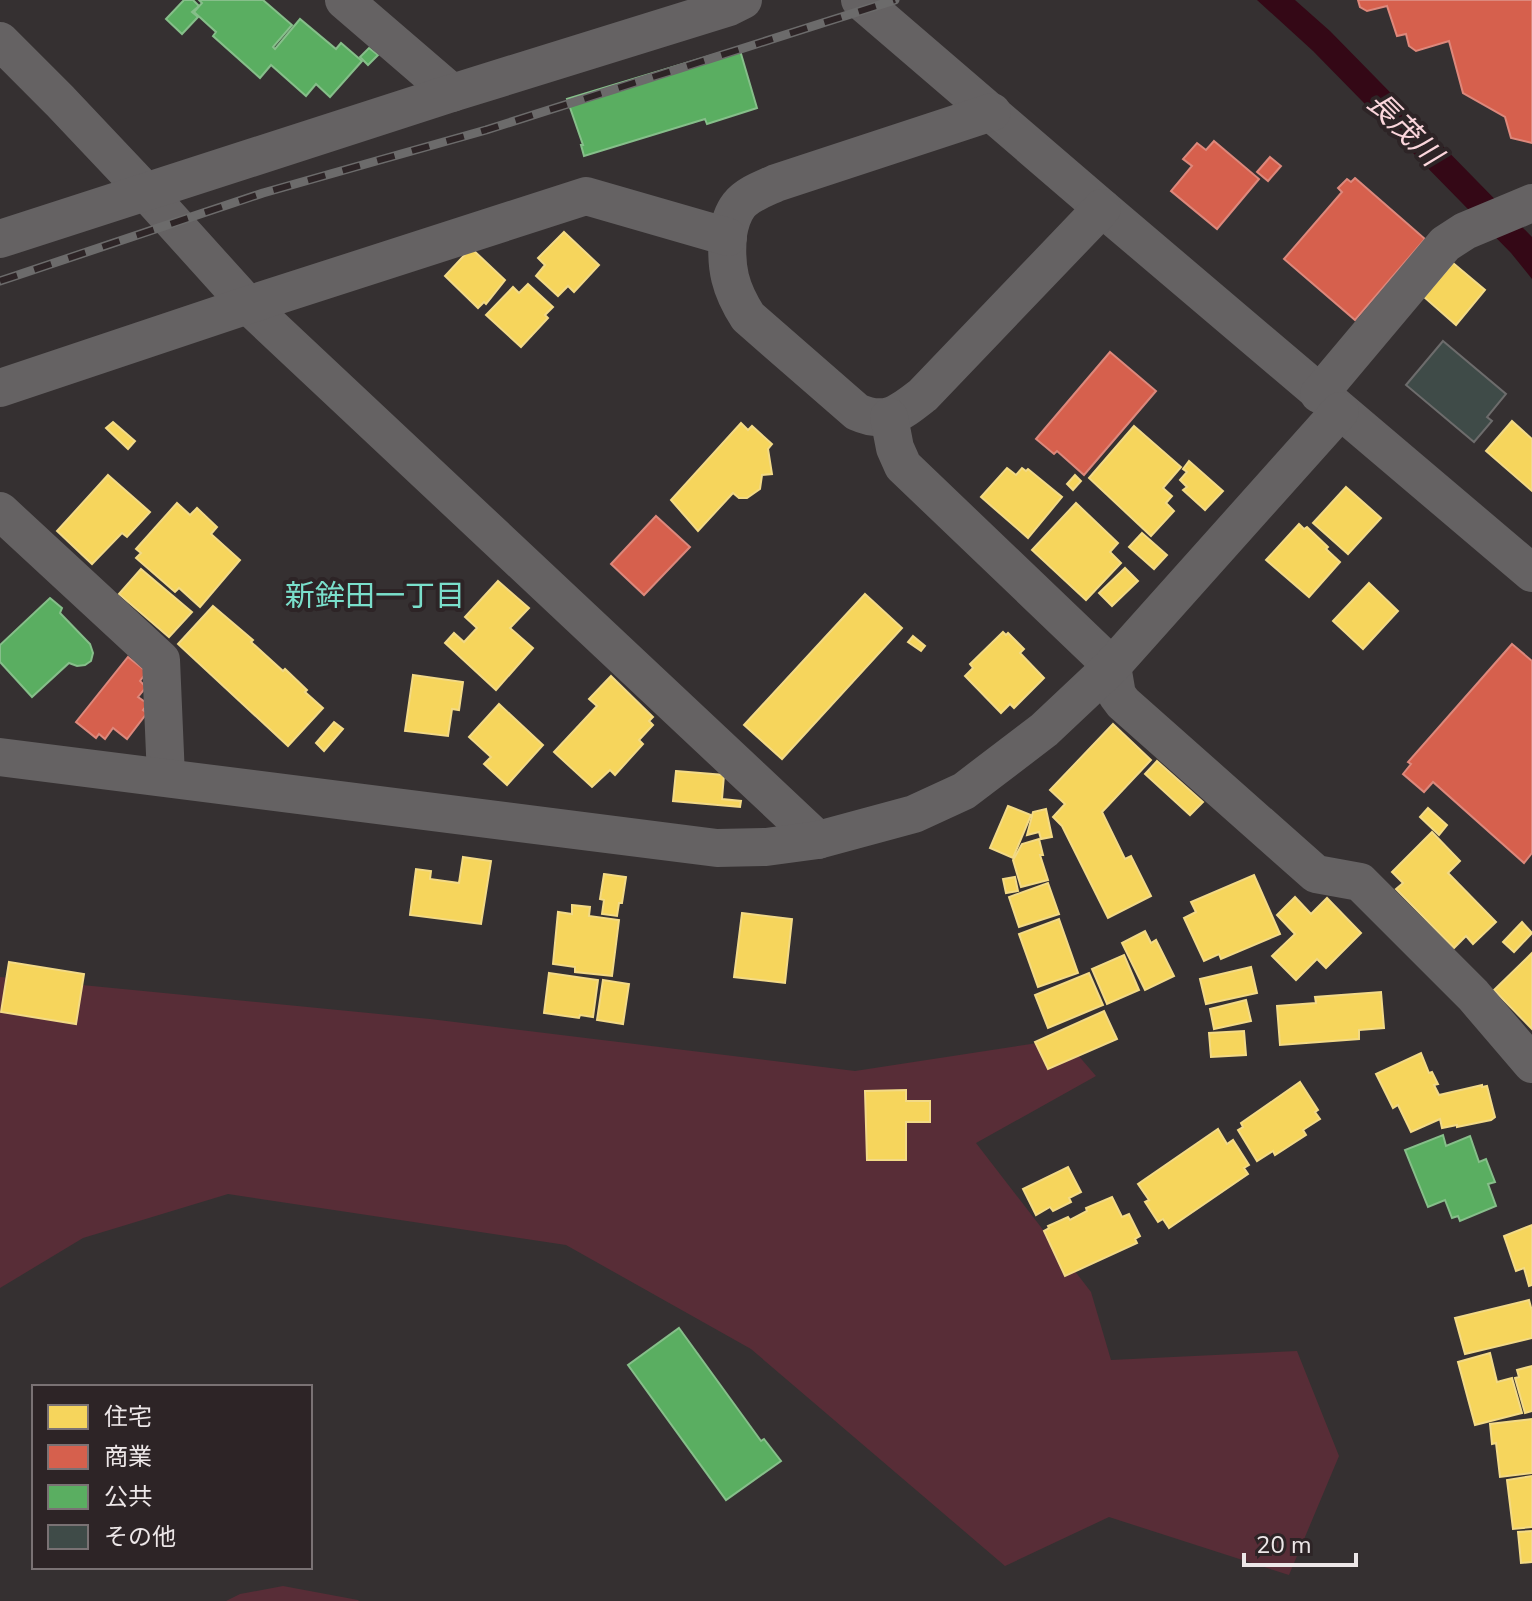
<svg xmlns="http://www.w3.org/2000/svg" width="1532" height="1601" font-family="'Nunito Sans','Noto Sans JP',sans-serif">
	<rect width="100%" height="100%" fill="#353031"/>
	<g fill="#582d37">
		<polygon points="0,977 430,1019 855,1071 1064,1039 1096,1076 976,1143 1091,1292 1111,1360 1297,1351 1339,1456 1289,1575 1109,1517 1005,1566 751,1349 566,1245 228,1194 83,1238 0,1288"/>
		<polygon points="283,1586 358,1600 359,1601 226,1601 240,1594"/>
	</g>
	<polygon fill="#340816" points="1257,0 1295,0 1330,31 1532,237 1532,279 1511,253 1313,51"/>
	<g fill="#f6d55c" stroke="#f3da86" stroke-width="2">
		<polygon points="564,232 599,265 574,292 568,286 558,296 536,276 545,265 538,258"/>
		<polygon points="471,248 505,280 486,304 484,302 478,308 445,276"/>
		<polygon points="1453,263 1485,290 1456,325 1424,297"/>
		<polygon points="528,284 553,307 545,315 548,318 521,347 486,315 513,287 519,293"/>
		<polygon points="1512,421 1532,439 1532,491 1486,451"/>
		<polygon points="113,422 135,441 128,449 106,428"/>
		<polygon points="741,423 748,430 752,426 772,444 768,449 772,474 762,475 760,489 747,498 739,498 733,493 698,531 671,500"/>
		<polygon points="1134,426 1181,467 1163,488 1172,496 1166,503 1174,511 1151,536 1089,478"/>
		<polygon points="1189,461 1223,491 1205,510 1183,490 1187,487 1180,480 1187,472 1183,469"/>
		<polygon points="1007,468 1016,475 1022,468 1026,471 1028,469 1062,497 1028,538 981,497"/>
		<polygon points="108,475 150,512 127,537 122,533 92,564 57,531"/>
		<polygon points="1075,475 1081,481 1073,490 1067,484"/>
		<polygon points="1346,487 1381,518 1348,554 1313,523"/>
		<polygon points="177,503 190,515 197,508 217,527 211,534 240,560 200,607 179,588 175,592 136,558 141,553 136,549"/>
		<polygon points="1076,503 1118,543 1110,552 1121,563 1086,600 1032,550"/>
		<polygon points="1299,524 1304,529 1307,527 1328,547 1326,549 1340,562 1309,597 1266,560"/>
		<polygon points="1142,533 1167,555 1154,569 1129,547"/>
		<polygon points="1125,568 1138,581 1112,606 1099,593"/>
		<polygon points="141,569 192,612 169,637 119,594"/>
		<polygon points="498,581 529,608 510,628 533,648 496,690 445,643 454,633 464,642 477,628 465,617"/>
		<polygon points="1369,583 1398,611 1363,649 1333,621"/>
		<polygon points="865,594 902,628 782,759 744,725"/>
		<polygon points="213,606 253,640 251,642 283,671 285,669 307,690 305,692 323,708 288,746 178,644"/>
		<polygon points="1003,632 1006,635 1008,633 1024,649 1020,653 1044,678 1014,708 1010,704 1001,713 965,676 973,668 970,664"/>
		<polygon points="913,636 925,646 921,651 908,642"/>
		<polygon points="413,675 463,682 459,710 452,709 448,736 405,731"/>
		<polygon points="611,676 653,717 649,721 653,725 639,740 643,744 615,775 610,770 592,787 554,752 597,706 589,699"/>
		<polygon points="499,704 543,745 507,785 484,764 491,757 469,737"/>
		<polygon points="334,722 343,729 324,751 316,743"/>
		<polygon points="1113,724 1151,760 1102,812 1125,859 1131,856 1151,896 1108,918 1062,826 1053,817 1065,804 1050,790"/>
		<polygon points="1157,761 1203,802 1190,815 1145,774"/>
		<polygon points="676,771 724,775 722,799 741,801 740,807 673,801"/>
		<polygon points="1008,806 1031,815 1013,858 990,848"/>
		<polygon points="1428,808 1447,825 1439,835 1420,817"/>
		<polygon points="1046,809 1052,837 1041,839 1039,832 1027,835 1033,812"/>
		<polygon points="1432,832 1460,861 1448,873 1496,922 1473,944 1466,936 1454,948 1396,889 1403,883 1392,872"/>
		<polygon points="1039,839 1043,855 1040,855 1048,880 1021,887 1013,860 1022,844"/>
		<polygon points="463,857 491,861 481,924 410,915 416,869 431,871 430,879 459,883"/>
		<polygon points="604,874 626,877 622,903 619,903 617,916 602,914 604,900 600,899"/>
		<polygon points="1254,875 1280,934 1221,959 1219,954 1204,961 1184,918 1196,912 1191,902"/>
		<polygon points="1015,877 1018,891 1006,893 1003,879"/>
		<polygon points="1048,883 1059,914 1019,927 1009,897"/>
		<polygon points="1295,897 1311,914 1327,898 1361,933 1326,968 1317,959 1296,980 1272,956 1295,934 1277,915"/>
		<polygon points="572,905 590,907 589,916 619,920 612,976 575,972 575,967 553,964 558,912 572,914"/>
		<polygon points="742,913 792,919 785,983 734,977"/>
		<polygon points="1059,919 1078,973 1038,987 1019,934"/>
		<polygon points="1522,922 1532,933 1514,952 1503,942"/>
		<polygon points="1145,931 1151,943 1156,940 1174,976 1145,990 1122,943"/>
		<polygon points="1532,953 1532,1029 1494,990"/>
		<polygon points="1124,955 1139,990 1107,1004 1092,969"/>
		<polygon points="9,962 84,974 76,1024 1,1012"/>
		<polygon points="1251,967 1257,993 1206,1004 1200,979"/>
		<polygon points="549,973 598,980 593,1017 580,1015 579,1018 544,1013"/>
		<polygon points="1089,973 1103,1005 1048,1028 1035,995"/>
		<polygon points="603,980 629,984 623,1024 597,1020"/>
		<polygon points="1381,992 1384,1028 1359,1030 1359,1039 1280,1045 1277,1006 1316,1003 1315,997"/>
		<polygon points="1246,1000 1251,1021 1214,1029 1210,1009"/>
		<polygon points="1104,1011 1117,1039 1048,1069 1035,1042"/>
		<polygon points="1244,1031 1246,1055 1211,1057 1209,1033"/>
		<polygon points="1421,1053 1429,1073 1432,1072 1438,1084 1434,1085 1439,1095 1482,1085 1482,1087 1487,1086 1495,1117 1491,1120 1457,1127 1457,1125 1442,1128 1440,1119 1411,1132 1398,1105 1393,1108 1376,1074"/>
		<polygon points="1300,1082 1318,1110 1315,1112 1320,1119 1303,1130 1306,1135 1275,1155 1273,1151 1257,1161 1238,1130 1243,1127 1241,1123"/>
		<polygon points="906,1090 906,1101 930,1101 930,1122 906,1122 906,1160 867,1160 865,1091"/>
		<polygon points="1218,1129 1227,1144 1233,1140 1249,1165 1244,1168 1248,1174 1169,1228 1163,1219 1158,1222 1145,1202 1149,1200 1138,1184"/>
		<polygon points="1068,1167 1081,1192 1069,1198 1071,1202 1053,1211 1050,1207 1036,1215 1023,1189"/>
		<polygon points="1112,1197 1122,1217 1129,1214 1140,1236 1135,1239 1137,1243 1065,1276 1044,1231 1049,1228 1048,1226 1068,1217 1070,1220 1087,1211 1086,1208"/>
		<polygon points="1532,1225 1532,1285 1529,1286 1524,1268 1516,1271 1504,1236"/>
		<polygon points="1529,1300 1532,1311 1532,1338 1465,1354 1455,1318"/>
		<polygon points="1490,1353 1497,1382 1512,1378 1522,1413 1475,1425 1458,1362"/>
		<polygon points="1532,1366 1532,1411 1525,1413 1515,1378 1519,1377 1517,1370"/>
		<polygon points="1532,1419 1532,1473 1500,1477 1496,1443 1492,1444 1490,1424"/>
		<polygon points="1532,1476 1532,1527 1513,1529 1507,1480"/>
		<polygon points="1532,1531 1532,1562 1521,1563 1518,1532"/>
	</g>
	<g fill="#d6604d" stroke="#dd887c" stroke-width="2">
		<polygon points="1358,0 1532,0 1532,143 1511,138 1505,117 1463,93 1449,41 1416,51 1409,46 1406,34 1397,36 1387,6 1367,11 1360,7"/>
		<polygon points="1214,141 1259,179 1217,229 1171,191 1192,166 1183,159 1197,143 1206,150"/>
		<polygon points="1270,157 1281,166 1268,181 1257,172"/>
		<polygon points="1355,178 1425,239 1355,320 1284,259 1342,192 1338,188 1347,179 1351,182"/>
		<polygon points="1110,352 1156,391 1084,475 1057,451 1054,454 1036,439"/>
		<polygon points="656,516 690,547 644,595 611,564"/>
		<polygon points="1512,644 1532,661 1532,853 1524,863 1433,782 1424,792 1403,774 1411,764 1408,762"/>
		<polygon points="128,657 147,672 140,681 146,687 138,697 148,704 143,710 147,713 127,739 113,728 105,739 99,734 96,738 76,722"/>
	</g>
	<g fill="#5aae61" stroke="#86bf8a" stroke-width="2">
		<polygon points="184,0 193,0 199,6 192,12 198,17 182,34 166,19"/>
		<polygon points="199,0 263,0 292,25 273,47 275,49 300,19 336,49 341,43 362,61 330,97 316,84 306,96 271,65 260,78 213,36 216,32 194,12 202,3"/>
		<polygon points="739,47 757,108 707,124 705,119 584,156 581,145 583,145 567,99"/>
		<polygon points="369,48 378,55 368,65 360,57"/>
		<polygon points="50,598 62,608 60,613 90,644 93,653 91,661 85,665 77,666 69,663 32,697 0,662 0,645"/>
		<polygon points="1443,1135 1446,1146 1470,1136 1479,1162 1486,1159 1495,1182 1488,1184 1496,1206 1460,1221 1458,1216 1452,1218 1445,1200 1428,1207 1405,1150"/>
		<polygon points="679,1328 761,1441 764,1439 781,1461 726,1500 628,1365"/>
	</g>
	<polygon fill="#3f4b48" stroke="#6d6c6c" stroke-width="2" points="1443,341 1506,394 1487,417 1492,421 1474,442 1406,385"/>
	<g fill="none" stroke-linecap="round" stroke-linejoin="round">
		<g stroke="#656263" stroke-width="38">
			<polyline points="344,0 452,93"/>
			<polyline points="860,0 1102,208 1532,573"/>
			<polyline points="0,41 60,101 146,192 248,305 818,840"/>
			<path d="M992 112 776 183C763 189 748 194 739 205 732 214 730 223 728 234 725 268 730 289 748 317L857 412C886 425 900 413 923 395L1102 208"/>
			<polyline points="0,239 452,93 729,7 743,0"/>
			<polyline points="0,388 248,305 586,196 728,237"/>
			<polyline points="1319,394 1445,244 1465,231 1532,203"/>
			<polyline points="889,417 895,448 903,466 1112,666 1117,695 1123,703 1316,874 1360,882 1473,995 1532,1064"/>
			<polyline points="0,511 161,660 166,777"/>
			<polyline points="0,757 717,848 766,847 818,840 914,814 964,791 1044,730 1112,666 1340,411"/>
		</g>
		<g stroke="#6c6b6b" stroke-width="9">
			<polyline id="rail" points="0,281 263,193 486,130 895,0"/>
		</g>
		<use href="#rail" stroke="#2d2426" stroke-width="6" stroke-dasharray="18" stroke-linecap="butt"/>
	</g>
	<g text-anchor="middle" dominant-baseline="central" stroke-width="8" stroke-linejoin="round" paint-order="stroke">
		<g font-size="30" font-style="italic" fill="#fbd6dc" stroke="#2d2426">
			<text transform="translate(1404 129) rotate(45)">長茂川</text>
		</g>
		<g font-size="30" fill="#7adfcb" stroke="#2d2426">
			<text x="375" y="596">新鉾田一丁目</text>
		</g>
	</g>
	<rect x="32" y="1385" width="280" height="184" fill="#2d2426" stroke="#7a7274" stroke-width="2"/>
	<rect x="48" y="1405" width="40" height="24" fill="#f6d55c" stroke="#7a7274" stroke-width="2"/>
	<text x="104" y="1425" font-size="24" fill="#ede7e8">住宅</text>
	<rect x="48" y="1445" width="40" height="24" fill="#d6604d" stroke="#7a7274" stroke-width="2"/>
	<text x="104" y="1465" font-size="24" fill="#ede7e8">商業</text>
	<rect x="48" y="1485" width="40" height="24" fill="#5aae61" stroke="#7a7274" stroke-width="2"/>
	<text x="104" y="1505" font-size="24" fill="#ede7e8">公共</text>
	<rect x="48" y="1525" width="40" height="24" fill="#3f4b48" stroke="#7a7274" stroke-width="2"/>
	<text x="104" y="1545" font-size="24" fill="#ede7e8">その他</text>
	<path d="M1244 1553v12h112v-12" fill="none" stroke="#ede7e8" stroke-width="4"/>
	<text x="1256" y="1553" font-size="24" fill="#ede7e8" stroke="#2d2426" stroke-width="6" paint-order="stroke">20 m</text>
</svg>
